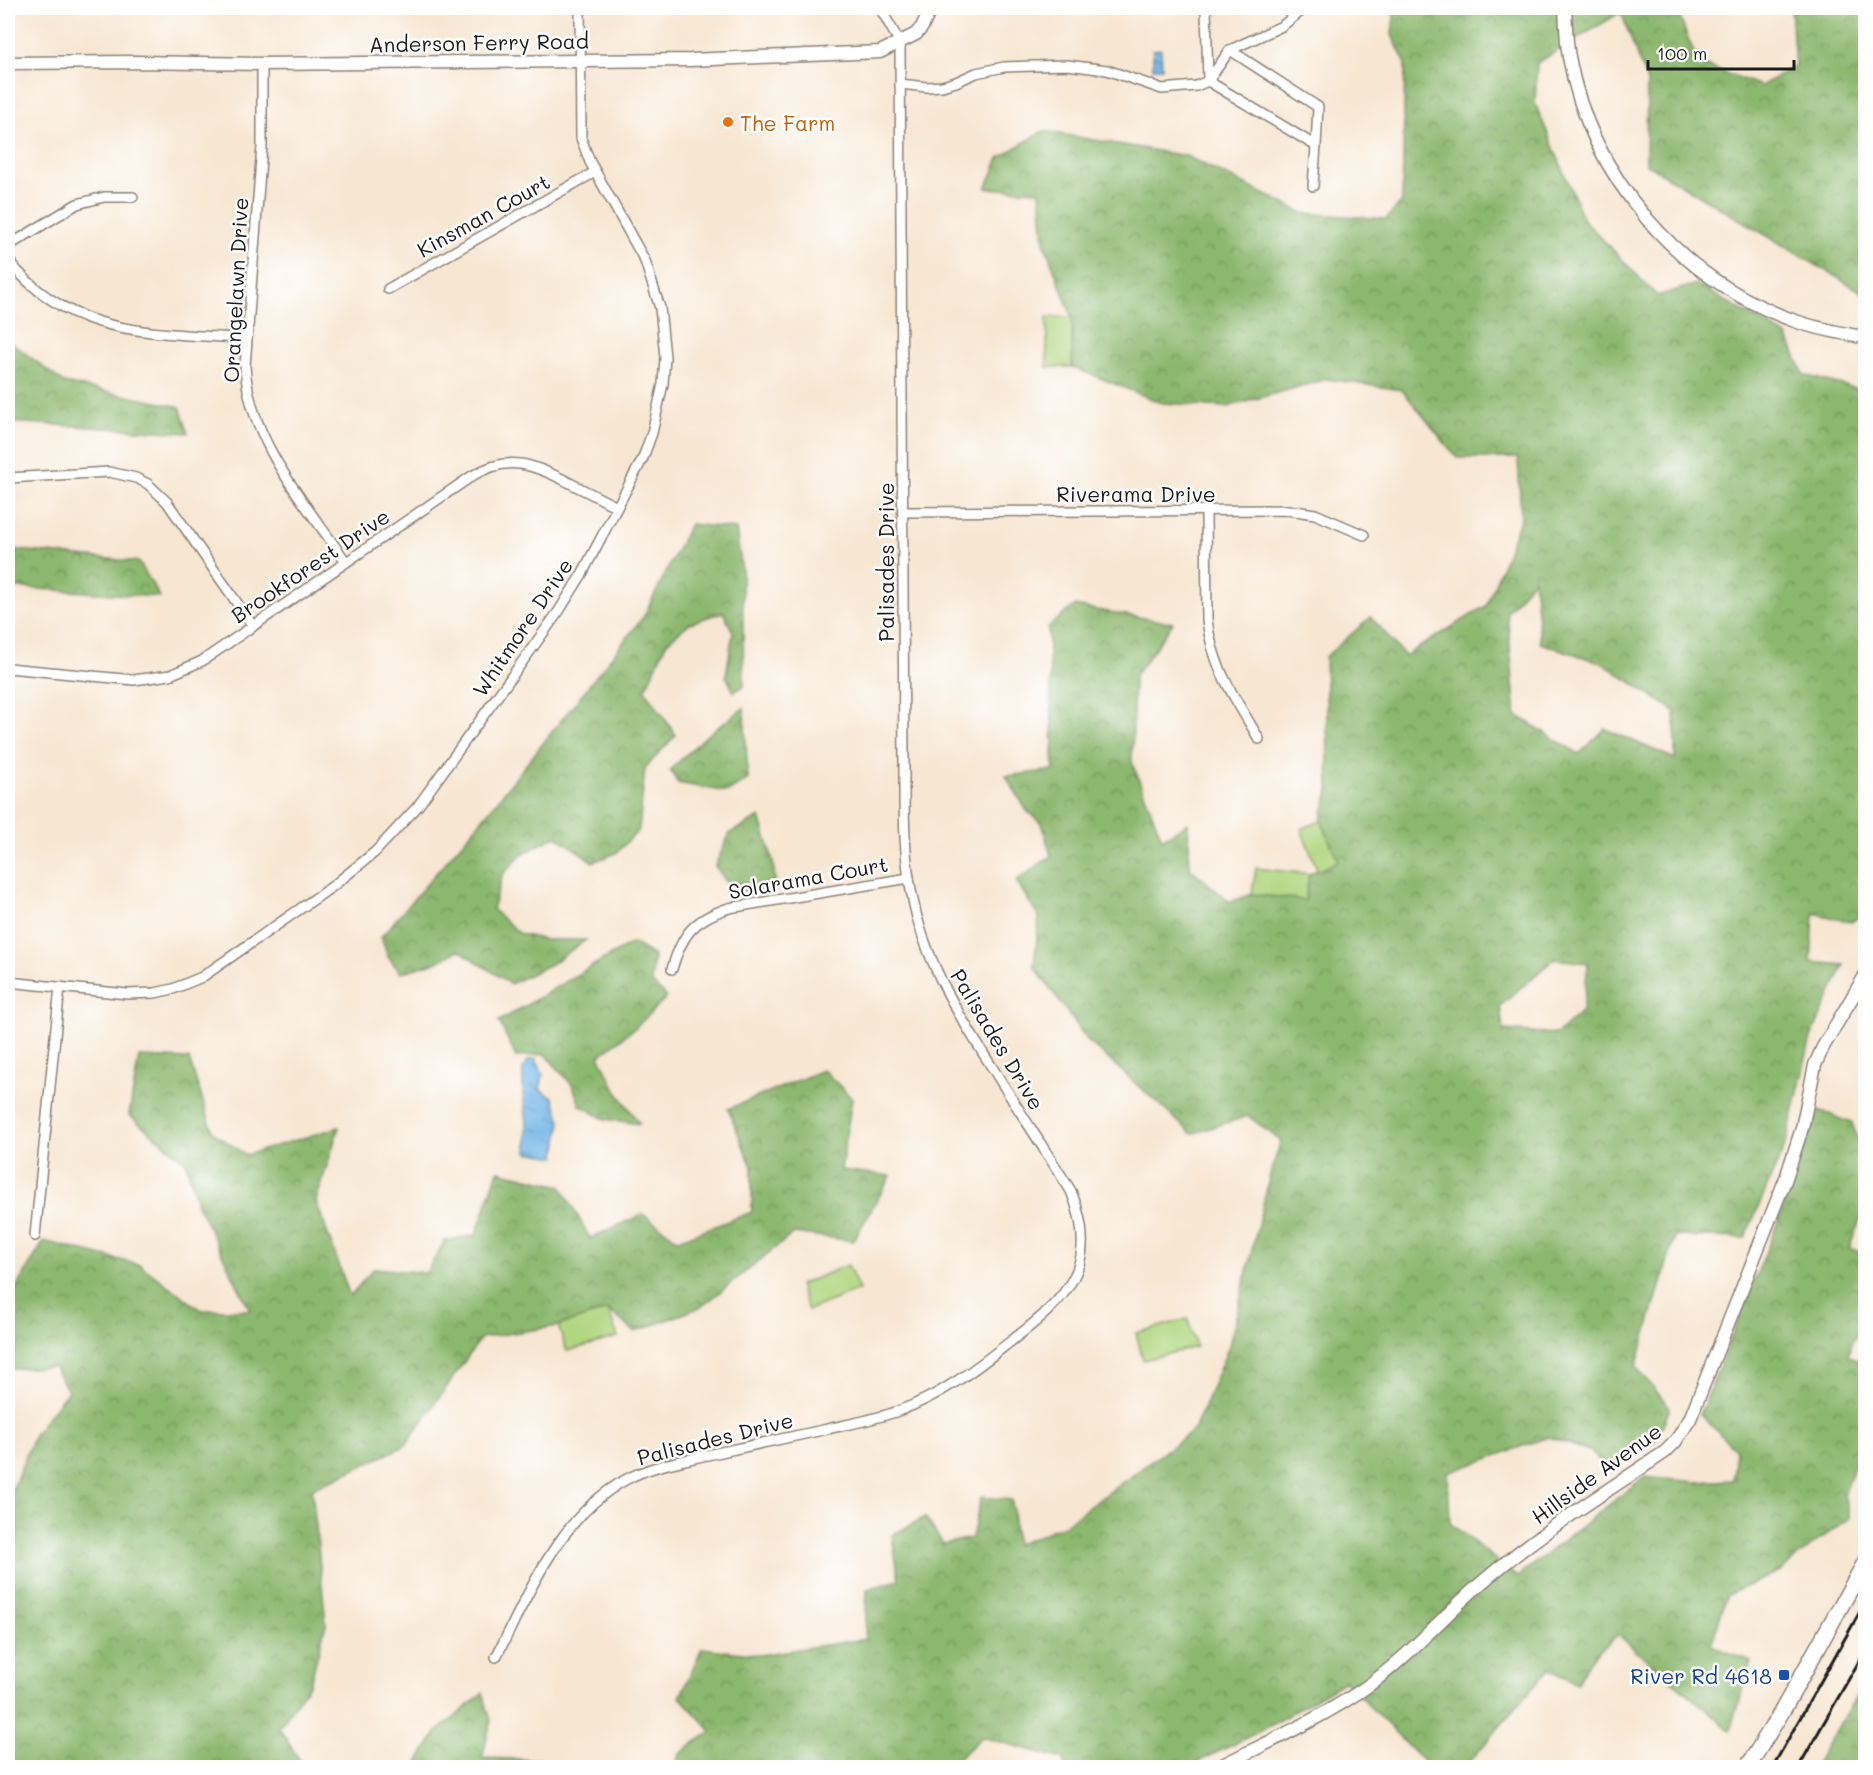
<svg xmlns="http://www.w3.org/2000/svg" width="1873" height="1775" font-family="Mali,sans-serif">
	<defs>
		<pattern id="forest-crowns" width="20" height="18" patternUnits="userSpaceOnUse" patternTransform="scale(1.5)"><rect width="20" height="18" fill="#8cb76e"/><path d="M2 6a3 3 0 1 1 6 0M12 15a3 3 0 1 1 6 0" fill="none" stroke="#72945a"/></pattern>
		<pattern id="water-ripples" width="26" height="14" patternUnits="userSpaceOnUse" patternTransform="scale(1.5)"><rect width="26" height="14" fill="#6fb4e5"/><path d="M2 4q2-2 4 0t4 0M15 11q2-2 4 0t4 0" fill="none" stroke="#5a92b9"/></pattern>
	</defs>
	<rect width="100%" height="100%" fill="#fff"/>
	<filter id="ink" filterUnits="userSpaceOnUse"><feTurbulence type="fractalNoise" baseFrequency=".0167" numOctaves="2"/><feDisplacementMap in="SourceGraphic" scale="12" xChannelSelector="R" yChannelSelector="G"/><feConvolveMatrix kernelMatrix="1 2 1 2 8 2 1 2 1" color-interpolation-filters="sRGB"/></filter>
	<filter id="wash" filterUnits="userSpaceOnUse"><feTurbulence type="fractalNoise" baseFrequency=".008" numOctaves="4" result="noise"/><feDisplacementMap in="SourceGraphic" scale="24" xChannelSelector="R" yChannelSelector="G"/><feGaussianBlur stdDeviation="1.35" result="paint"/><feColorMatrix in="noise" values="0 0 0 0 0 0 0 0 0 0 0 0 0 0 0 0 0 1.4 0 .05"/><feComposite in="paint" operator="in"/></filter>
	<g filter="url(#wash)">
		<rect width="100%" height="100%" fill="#f7e6d1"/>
		<g fill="url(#forest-crowns)" stroke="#546a45" stroke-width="1.5" fill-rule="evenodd">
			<path d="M1395 8H1676L1698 63 1761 86 1795 66 1791 8H1865V294L1646 164 1647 82 1621 12 1537 63 1535 103 1584 220 1657 296 1696 284 1787 336 1804 375 1865 391V914L1851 922 1814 913 1811 962 1844 965 1811 1037 1786 1143 1745 1238 1675 1236 1636 1367 1670 1408 1657 1439 1610 1472 1592 1452 1548 1437 1448 1473 1450 1523 1517 1577 1644 1477 1698 1482 1733 1480 1736 1450 1700 1414 1775 1229 1819 1110 1852 1123 1865 1159 1866 1203 1849 1249 1865 1251 1866 1314 1847 1355 1865 1365V1441L1863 1442 1844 1495 1850 1518 1815 1543 1780 1571 1727 1595 1711 1645 1751 1662 1731 1731 1618 1635 1590 1659 1577 1683 1549 1669 1465 1767H1429L1345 1681 1266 1728 1188 1767H1065L1063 1759 982 1737 949 1767 673 1768 680 1754 711 1731 680 1697 702 1648 759 1655 865 1639 867 1589 899 1580 892 1535 925 1517 943 1544 972 1538 981 1497 1012 1500 1016 1545 1064 1525 1194 1430 1229 1346 1271 1171 1281 1141 1248 1116 1192 1134 1088 1041 1034 966 1039 917 1016 881 1051 856 1042 823 1027 811 1006 776 1054 770 1048 627 1074 606 1173 623 1134 677 1132 762 1162 839 1188 823 1190 868 1230 902 1252 894 1305 900 1309 874 1338 861 1321 821 1329 790 1325 657 1371 617 1405 656 1486 606 1521 518 1518 458H1457L1402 390 1327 379 1227 407 1162 403 1072 367V317L1044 242 1040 191 986 188 999 158 1043 131 1186 156 1303 213 1386 219 1402 202 1405 62 1392 35ZM1534 579 1540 643 1602 663 1675 711V759L1605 729 1579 754 1516 715 1507 612ZM1554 959 1588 963 1583 1010 1557 1034 1503 1030 1500 1006Z"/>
			<polygon points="8,340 64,383 180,407 188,433 8,422"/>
			<polygon points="690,524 736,529 742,571 744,686 734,692 726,676 733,632 723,612 690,623 667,642 645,690 676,735 645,768 639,830 616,853 593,862 556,836 521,855 503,874 492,909 520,934 546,940 586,940 551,964 511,984 459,950 439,961 401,973 388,957 381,937 486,815 644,616"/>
			<polygon points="8,549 139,562 160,597 8,587"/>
			<polygon points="744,708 748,779 728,792 678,783 670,770 707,735"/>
			<polygon points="760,817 773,861 776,890 733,891 715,866 730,833"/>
			<path d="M633 943 654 956 651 982 667 997 636 1027 599 1056 617 1092 640 1124 604 1119 580 1105 573 1086 545 1054 516 1057 499 1021C544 996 587 967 633 943Z"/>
			<polygon points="139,1057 189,1059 213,1132 246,1155 339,1127 316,1201 350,1296 374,1268 426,1273 445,1241 476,1235 498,1171 561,1186 590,1238 643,1214 678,1240 752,1212 752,1167 728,1109 823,1070 852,1098 841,1170 891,1176 853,1241 794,1233 701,1307 635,1332 608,1310 558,1326 481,1338 405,1446 312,1489 326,1624 310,1683 279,1728 304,1767 8,1767 8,1500 35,1433 68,1391 54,1367 8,1369 8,1304 11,1296 44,1241 140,1265 201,1310 250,1310 197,1204 186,1162 129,1115"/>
			<polygon points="1865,1682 1865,1767 1814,1767"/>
			<polygon points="483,1693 491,1721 482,1758 543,1760 555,1767 415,1767 436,1733"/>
		</g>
		<g fill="#b1d680" stroke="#66794e" stroke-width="1.5">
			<rect x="1047" y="317" width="25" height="50"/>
			<polygon points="1321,821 1338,861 1318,871 1301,829"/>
			<polygon points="1256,868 1309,874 1305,900 1252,894"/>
			<polygon points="848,1265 859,1290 808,1310 799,1285"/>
			<polygon points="608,1310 618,1337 567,1351 558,1326"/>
			<polygon points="1188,1319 1196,1347 1143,1360 1136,1333"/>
		</g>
		<g fill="url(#water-ripples)" stroke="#466880" stroke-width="1.5">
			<polygon points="1161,49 1162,68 1153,68 1153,50"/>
			<polygon points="536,1059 543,1075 540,1090 553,1097 561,1121 556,1157 527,1152 527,1122 523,1093 523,1068 529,1060"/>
		</g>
	</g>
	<g filter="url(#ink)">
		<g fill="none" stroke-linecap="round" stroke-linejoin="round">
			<g stroke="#8a8176" stroke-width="12">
				<g id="minor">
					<polyline points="1206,8 1208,81 1316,146 1318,107 1230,50"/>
					<path d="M262 64V146L245 366C249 441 305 503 346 562"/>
					<polyline points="900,84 927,87 942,86 956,82 976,73 1004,67 1067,65 1107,70 1162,89 1196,86 1208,81 1230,50 1282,26 1305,8"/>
					<polyline points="1313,186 1316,146"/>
					<polyline points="8,246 77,204 104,197 133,197"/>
					<path d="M8 260C72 340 154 331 247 339"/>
					<polyline points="388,289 595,172"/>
					<polyline points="8,478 109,472 136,478 148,484 167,502 253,626"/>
					<path d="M1206 511 1207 620C1213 670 1235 697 1259 739"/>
					<polyline points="903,512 1288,510 1315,514 1364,535"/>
					<path d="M8 668 134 680 170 675 202 661 472 476C508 454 533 464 568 482 584 490 601 499 617 507"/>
					<path d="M672 969C682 934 694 919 729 908L909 878"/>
					<polyline points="8,982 127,994 155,993 173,989 202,977 333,886 375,852 418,806 559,611 582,574 643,458 652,433 663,384 665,357 660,308 645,261 590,162 581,138 580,8"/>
					<polyline points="35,1236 60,987"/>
					<path d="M496 1657C530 1592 558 1518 625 1480 652 1465 682 1461 712 1454 749 1446 786 1438 823 1430 848 1424 874 1420 898 1411 946 1394 984 1362 1024 1331 1075 1291 1098 1257 1071 1191 1046 1152 1020 1112 995 1072 961 1019 928 967 914 905 903 858 904 811 904 764L900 43 880 8"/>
				</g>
			</g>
			<g stroke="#8a8176" stroke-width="15">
				<g id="tertiary">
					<path d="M1565 8C1566 24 1566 41 1569 57 1591 178 1680 280 1795 321 1818 329 1842 333 1866 338"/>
					<polyline points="8,63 135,62 262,64 690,60 880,52 916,34 922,27 931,8"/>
					<path d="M1217 1768C1266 1743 1316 1721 1362 1690 1406 1660 1440 1619 1480 1584 1537 1534 1603 1494 1665 1452L1675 1442 1690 1419 1786 1178 1802 1128 1815 1065 1823 1047 1866 974"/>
				</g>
			</g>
			<g stroke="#8a8176" stroke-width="18">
				<polyline id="primary" points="1747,1768 1781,1713 1866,1561"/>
			</g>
			<use href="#minor" stroke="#fff" stroke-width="9"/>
			<use href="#tertiary" stroke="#fff" stroke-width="12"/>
			<use href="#primary" stroke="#fff" stroke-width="15"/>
			<g stroke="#1c1c1c" stroke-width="3">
				<polyline points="1772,1768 1866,1601"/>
				<polyline points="1798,1768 1866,1649"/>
			</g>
		</g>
	</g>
	<circle fill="#e8710a" stroke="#fff" stroke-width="2" cx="728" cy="122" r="6"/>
	<rect fill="#1a4fb4" stroke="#fff" stroke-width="2" x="1778" y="1669" width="12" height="12" rx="3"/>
	<g text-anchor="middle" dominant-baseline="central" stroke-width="5" stroke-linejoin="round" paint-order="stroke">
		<g font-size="21" fill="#1c1c1c" stroke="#fff">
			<text transform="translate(479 42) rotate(-1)">Anderson Ferry Road</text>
			<text transform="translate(483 215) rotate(-29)">Kinsman Court</text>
			<text transform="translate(235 290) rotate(-87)">Orangelawn Drive</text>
			<text x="1136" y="493">Riverama Drive</text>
			<text transform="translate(885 562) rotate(-90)">Palisades Drive</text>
			<text transform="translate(310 565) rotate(-34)">Brookforest Drive</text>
			<text transform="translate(522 627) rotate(-56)">Whitmore Drive</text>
			<text transform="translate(808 877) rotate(-10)">Solarama Court</text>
			<text transform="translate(998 1039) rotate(59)">Palisades Drive</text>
			<text transform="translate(715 1438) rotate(-14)">Palisades Drive</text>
			<text transform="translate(1596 1473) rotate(-36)">Hillside Avenue</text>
		</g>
		<g font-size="21" fill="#c56008" stroke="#fff" text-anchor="start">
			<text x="740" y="122">The Farm</text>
		</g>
		<g font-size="21" fill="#164399" stroke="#fff" text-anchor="end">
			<text x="1772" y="1675">River Rd 4618</text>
		</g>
	</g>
	<rect width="1873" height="1775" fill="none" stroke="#fff" stroke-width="30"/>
	<path d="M1648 60v9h146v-9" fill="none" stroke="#1c1c1c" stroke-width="3"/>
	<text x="1657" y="60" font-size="18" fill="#1c1c1c" stroke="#ffffff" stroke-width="4.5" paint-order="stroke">100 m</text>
</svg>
